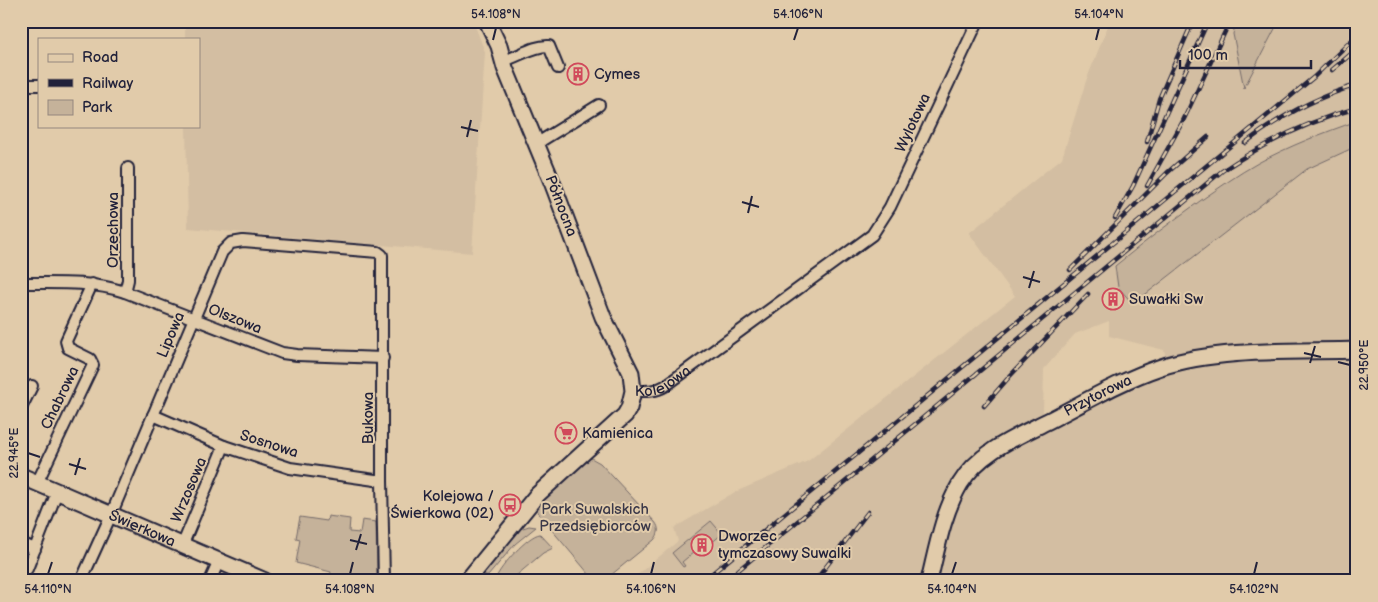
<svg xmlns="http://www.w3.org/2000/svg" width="1378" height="602" font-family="'Balsamiq Sans',sans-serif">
	<rect width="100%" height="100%" fill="#e1cbaa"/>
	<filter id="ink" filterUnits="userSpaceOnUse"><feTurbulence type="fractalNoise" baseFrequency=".02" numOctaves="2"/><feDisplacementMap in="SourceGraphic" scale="10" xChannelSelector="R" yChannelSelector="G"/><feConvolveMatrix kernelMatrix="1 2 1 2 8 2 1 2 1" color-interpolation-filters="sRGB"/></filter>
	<g filter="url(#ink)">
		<g fill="#d3bea2" fill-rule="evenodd">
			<polygon points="185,21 473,21 485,52 472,253 188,228 186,126 199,126 199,39 185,39"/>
			<path d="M1110 21H1357V581H630L678 541 674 528 735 492 808 461 1015 296 969 233 1062 158 1086 81ZM1109 321V336L1164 350 1166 357 1086 392 1043 414 1044 369 1075 334Z"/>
		</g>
		<g fill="#c5b29a" stroke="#746a6a">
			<polygon points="1236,21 1279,21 1244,88 1233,34"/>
			<path d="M1357 121V146L1307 169 1133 304 1118 287 1115 266C1143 243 1171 222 1200 201 1219 188 1238 174 1258 163 1289 146 1323 133 1357 121Z"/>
			<path d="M586 457 591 458 600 463 655 522C660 528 659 534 654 540L611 575C603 580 596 581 589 574L540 516 536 507 543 496Z"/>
			<polygon points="328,516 350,519 349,532 360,533 362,520 376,522 377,581 369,581 369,579 358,577 357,581 329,581 331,572 296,563 300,539 296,538 300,517 327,521"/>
			<polygon points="711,521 722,534 697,555 694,552 682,562 685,566 683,567 672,553"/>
			<polygon points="529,526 536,527 515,544 488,576 483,575 516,533 520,529"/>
			<path d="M540 534 553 548 543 553 511 580 496 578C500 567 528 535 540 534Z"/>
		</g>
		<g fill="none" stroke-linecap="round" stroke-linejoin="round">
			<g stroke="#22223b" stroke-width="14">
				<g id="street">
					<path d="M503 61C518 57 534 45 549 46L558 68"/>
					<polyline points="21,85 39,85"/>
					<polyline points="536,144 599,105"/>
					<path d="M21 283C58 283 90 281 125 292L282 353 297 355 383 358"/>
					<polyline points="125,292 128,280 128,168"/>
					<path id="s1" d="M633 391C645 391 655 392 665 386L872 235 890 207 978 21"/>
					<polyline points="21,408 32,386"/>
					<polyline points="153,415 224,446 290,468 382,481"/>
					<polyline points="37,483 93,365 90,359 68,348 66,341 92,284"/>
					<polyline points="21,543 35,549"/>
					<polyline points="182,546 224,446"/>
					<polyline points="27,569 57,492"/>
					<polyline points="81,581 111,515 222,252 231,243 243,241 378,252 382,255 382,481 384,581"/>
					<polyline points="210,581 219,561"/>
				</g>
			</g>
			<g stroke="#22223b" stroke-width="19">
				<g id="secondary">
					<path id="s2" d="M21 476 265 581"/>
					<polyline points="467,581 537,495 625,415 629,408 633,391 631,373 603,317 552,182 505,68 499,46 487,21"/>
					<path id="s3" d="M929 581C937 548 943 513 960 484 979 452 1016 437 1048 421 1085 402 1122 380 1161 367 1218 348 1297 352 1357 350"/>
				</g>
			</g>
			<use href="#street" stroke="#e1cbaa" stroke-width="10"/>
			<use href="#secondary" stroke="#e1cbaa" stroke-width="15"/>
			<g stroke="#22223b" stroke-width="4.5">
				<g id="rail">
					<polyline points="1332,70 1357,49"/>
					<polyline points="1147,142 1159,99 1193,21"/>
					<path d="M1245 143C1279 117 1316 97 1357 85"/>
					<polyline points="1147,186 1183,121 1230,21"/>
					<polyline points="1115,218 1133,186 1208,21"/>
					<polyline points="1070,270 1167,173 1208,137"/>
					<polyline points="984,406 1010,376 1088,294"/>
					<polyline points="703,581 1314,77 1357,35"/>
					<path d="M725 581 1222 171C1264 143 1308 121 1357 108"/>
					<polyline points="815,581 868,512"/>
				</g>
			</g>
			<use href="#rail" stroke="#e1cbaa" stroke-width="2.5" stroke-dasharray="8" stroke-linecap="butt"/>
		</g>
	</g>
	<path fill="none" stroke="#22223b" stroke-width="2" d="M493 40 496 28M794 40 798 28M1096 40 1099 28M461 127 478 131M467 137 471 120M742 202 759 207M748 213 752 196M1023 277 1040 282M1029 288 1034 271M1304 353 1321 357M1338 362 1350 365M1310 363 1315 346M28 453 40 457M69 464 86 469M75 475 80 458M350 540 367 544M356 550 361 534M48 574 52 562M350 574 353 562M651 574 654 562M952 574 956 562M1254 574 1257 562"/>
	<defs>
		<g id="building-ring" transform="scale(1.125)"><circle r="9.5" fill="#e1cbaa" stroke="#d1495b" stroke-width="1.5"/><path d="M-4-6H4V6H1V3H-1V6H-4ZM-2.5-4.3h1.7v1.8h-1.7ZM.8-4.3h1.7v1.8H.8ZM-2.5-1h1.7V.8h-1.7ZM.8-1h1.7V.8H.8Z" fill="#d1495b"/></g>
		<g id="supermarket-ring" transform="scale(1.125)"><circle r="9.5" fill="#e1cbaa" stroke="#d1495b" stroke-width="1.5"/><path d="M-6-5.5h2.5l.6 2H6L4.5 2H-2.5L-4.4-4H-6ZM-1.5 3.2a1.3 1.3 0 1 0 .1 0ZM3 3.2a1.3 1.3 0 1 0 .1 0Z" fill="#d1495b"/></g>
		<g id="bus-ring" transform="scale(1.125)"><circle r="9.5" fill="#e1cbaa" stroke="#d1495b" stroke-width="1.5"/><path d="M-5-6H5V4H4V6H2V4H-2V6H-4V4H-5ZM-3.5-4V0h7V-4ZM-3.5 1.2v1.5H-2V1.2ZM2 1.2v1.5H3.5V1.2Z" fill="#d1495b"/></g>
	</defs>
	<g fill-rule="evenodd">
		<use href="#building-ring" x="578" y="74"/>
		<use href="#building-ring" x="1113" y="299"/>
		<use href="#supermarket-ring" x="566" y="433"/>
		<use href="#bus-ring" x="510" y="505"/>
		<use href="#building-ring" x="702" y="545"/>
	</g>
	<g text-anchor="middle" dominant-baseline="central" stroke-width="4" stroke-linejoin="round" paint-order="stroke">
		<g font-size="15" fill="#22223b" stroke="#e1cbaa" text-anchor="start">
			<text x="594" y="74">Cymes</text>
			<text x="1129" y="299">Suwałki Sw</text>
			<text x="582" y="433">Kamienica</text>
			<text x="494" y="496" text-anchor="end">Kolejowa /<tspan x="494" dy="17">Świerkowa (02)</tspan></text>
			<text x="718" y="536">Dworzec<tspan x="718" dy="17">tymczasowy Suwalki</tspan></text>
		</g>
		<g font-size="15" fill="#22223b" stroke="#e1cbaa">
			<text transform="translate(913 123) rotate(-65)">Wylotowa</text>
			<text transform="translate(561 206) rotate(69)">Północna</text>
			<text transform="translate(113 230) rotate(-90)">Orzechowa</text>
			<text transform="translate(235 319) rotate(22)">Olszowa</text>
			<text transform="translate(171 335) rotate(-67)">Lipowa</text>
			<text stroke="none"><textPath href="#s1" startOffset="32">Kolejowa</textPath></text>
			<text stroke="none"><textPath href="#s3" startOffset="268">Przytorowa</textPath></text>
			<text transform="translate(60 398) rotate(-64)">Chabrowa</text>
			<text transform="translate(368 418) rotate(-90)">Bukowa</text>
			<text transform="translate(269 444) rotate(18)">Sosnowa</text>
			<text transform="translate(189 490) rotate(-67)">Wrzosowa</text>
			<text stroke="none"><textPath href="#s2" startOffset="132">Świerkowa</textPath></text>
		</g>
		<g font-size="15" fill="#3a3849" stroke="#e1cbaa">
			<text x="595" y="509">Park Suwalskich<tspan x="595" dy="17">Przedsiębiorców</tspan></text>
		</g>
	</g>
	<rect width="1378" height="602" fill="none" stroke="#e1cbaa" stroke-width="55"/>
	<rect x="38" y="38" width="162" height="90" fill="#e1cbaa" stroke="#95877e"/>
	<rect x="48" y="54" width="25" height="8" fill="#e1cbaa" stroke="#95877e"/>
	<text x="82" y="62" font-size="15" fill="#22223b">Road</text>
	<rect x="48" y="79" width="25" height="8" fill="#22223b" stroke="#95877e"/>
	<text x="82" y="88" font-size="15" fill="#22223b">Railway</text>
	<rect x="48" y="100" width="25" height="15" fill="#c5b29a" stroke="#95877e"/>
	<text x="82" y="112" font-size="15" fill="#22223b">Park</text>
	<path d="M1180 60v8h131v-8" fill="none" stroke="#22223b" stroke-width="2.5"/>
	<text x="1188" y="60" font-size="15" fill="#22223b" stroke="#e1cbaa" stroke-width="4" paint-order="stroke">100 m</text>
	<rect x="28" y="28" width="1322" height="546" fill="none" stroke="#22223b" stroke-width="2"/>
	<g font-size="12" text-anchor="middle" fill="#22223b">
		<text x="496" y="18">54.108°N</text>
		<text x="798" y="18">54.106°N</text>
		<text x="1099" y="18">54.104°N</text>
		<text transform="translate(1364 365) rotate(-90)" y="4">22.950°E</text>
		<text transform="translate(14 453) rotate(-90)" y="4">22.945°E</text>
		<text x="48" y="593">54.110°N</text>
		<text x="350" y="593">54.108°N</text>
		<text x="651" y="593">54.106°N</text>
		<text x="952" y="593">54.104°N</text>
		<text x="1254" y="593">54.102°N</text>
	</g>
</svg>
